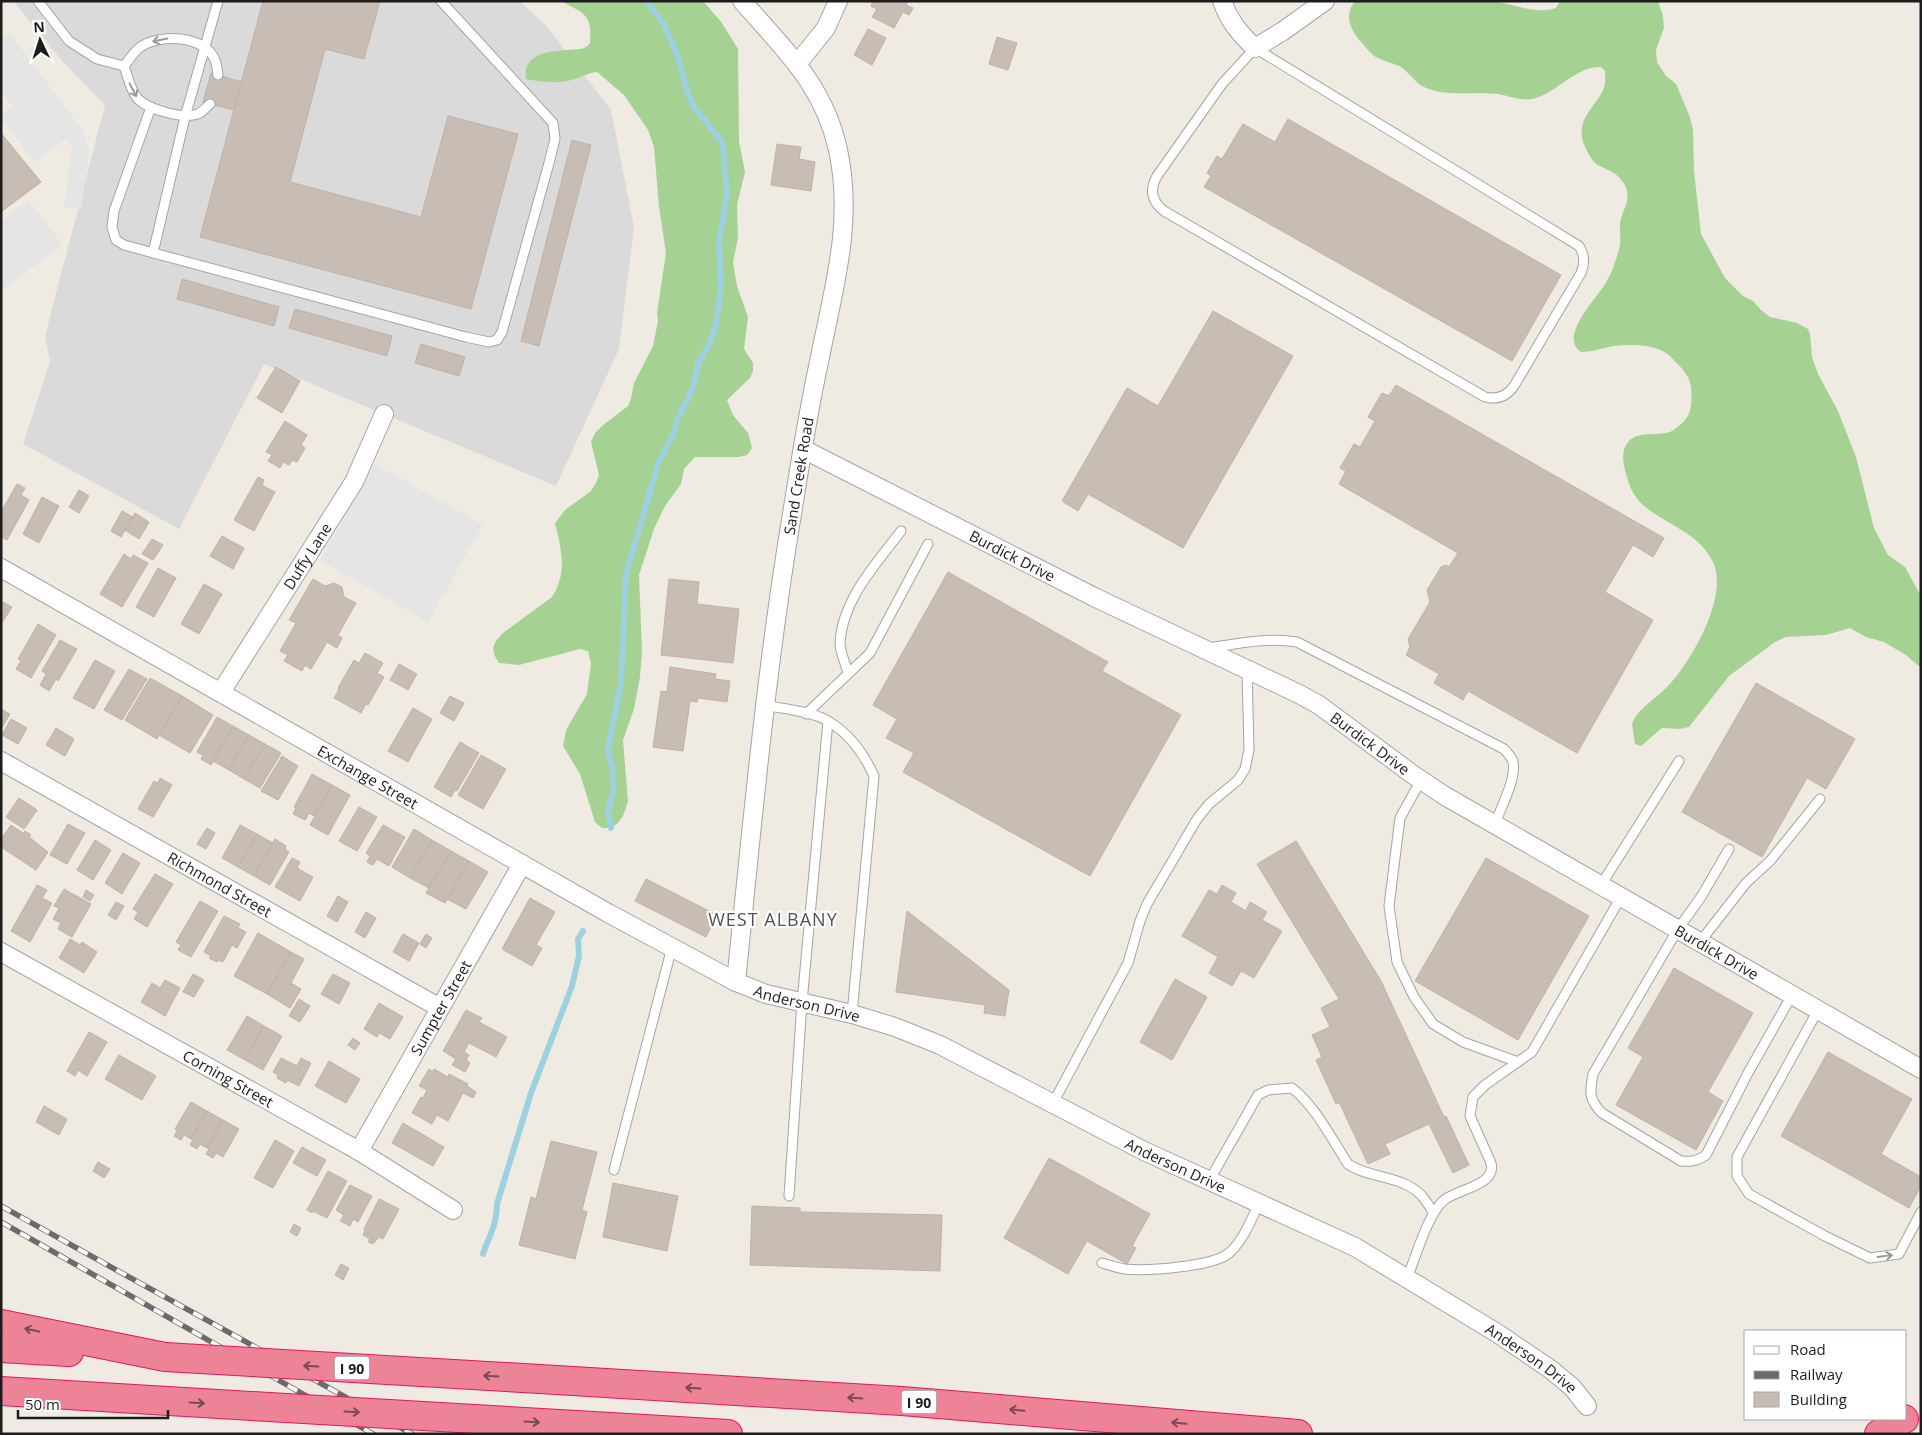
<svg xmlns="http://www.w3.org/2000/svg" width="1922" height="1435" font-family="'Open Sans',sans-serif">
	<rect width="100%" height="100%" fill="#efebe2"/>
	<polygon fill="#dbdada" points="13,1 519,1 546,25 611,110 634,227 619,349 556,486 264,364 179,529 23,444 50,362 45,336 105,105 64,63"/>
	<g fill="#a5d293">
		<path d="M561 1H703L722 23 738 49 739 141 745 172 737 205 738 238 733 262 737 286 748 317 744 349 753 363V371L750 378 727 400 733 415 748 433 752 448 747 455 739 457H695L684 469 681 484 665 506 654 529 639 575 642 651 640 677 634 709 623 740 628 801 623 816 618 823 611 828H602L595 822 580 774 563 746 566 730 587 694 591 663 588 651 580 649 519 665 499 663C490 650 492 644 503 633L552 597C568 573 561 548 555 523L565 510 591 491 596 483 599 475 591 442 595 433 602 426 628 406 631 399 634 383 653 346 658 321 657 313 666 253 659 207 654 147 648 130 624 95 597 72C589 73 583 76 575 79 559 84 542 82 526 79 522 54 548 51 568 50 573 49 580 50 584 48 587 47 588 45 590 43 592 14 585 14 561 1Z"/>
		<path d="M1355 1H1491C1513 3 1534 15 1556 8L1560 1H1658L1663 16 1664 28 1656 50 1657 62 1666 76 1676 84 1690 117 1693 130 1694 171 1701 234 1725 278 1743 296 1753 301 1761 310 1770 317 1797 323 1808 329 1810 334 1812 357 1818 374 1838 411 1856 457 1874 528 1888 555 1905 567 1921 596V668L1906 655 1884 642 1866 637 1850 628 1826 635 1786 637 1775 642 1729 676 1689 727 1680 729 1662 728 1641 746 1635 744 1632 724 1634 719C1643 705 1658 697 1669 685 1692 660 1729 596 1713 562 1705 545 1690 535 1675 526 1652 512 1634 505 1627 477 1623 465 1620 451 1629 441 1639 430 1660 437 1672 431 1676 429 1681 424 1684 421 1692 413 1692 400 1691 389 1691 378 1684 371 1677 363 1673 360 1670 355 1666 353 1653 344 1630 344 1614 346 1603 348 1592 352 1581 352 1558 337 1596 299 1605 284 1611 275 1615 263 1618 253 1623 239 1618 230 1621 219 1622 213 1626 207 1627 201 1630 186 1619 174 1606 169 1603 167 1599 166 1596 164 1590 158 1583 145 1582 137 1579 116 1596 106 1603 90 1606 84 1605 77 1605 71L1601 67C1575 66 1555 95 1532 99 1520 101 1510 96 1498 94 1474 91 1445 98 1422 86 1414 81 1408 71 1399 66 1391 62 1382 61 1374 56 1369 52 1365 46 1361 42 1351 30 1343 16 1355 1Z"/>
	</g>
	<g fill="#e5e5e5">
		<polygon points="9,33 82,129 88,146 89,154 81,209 64,207 72,148 67,138 34,162 1,118 1,115 13,105 1,93 1,39"/>
		<polygon points="29,200 62,245 1,291 1,221"/>
		<polygon points="375,464 483,525 428,622 320,560"/>
	</g>
	<g fill="none" stroke-linecap="round" stroke-linejoin="round">
		<g stroke="#9ed1e0" stroke-width="6">
			<polyline points="611,828 608,811 614,789 612,766 610,761 608,749 621,683 626,574 659,461 673,435 678,418 689,397 693,386 698,364 710,342 716,326 721,287 719,242 727,194 723,147 721,141 694,107 687,91 678,57 664,24 646,1"/>
			<path d="M483 1254C489 1235 497 1226 497 1204L531 1093 572 986 579 956 578 939 583 931"/>
		</g>
	</g>
	<g fill="#c7bdb5" stroke="#c2b1a3">
		<polygon points="263,1 380,1 364,59 325,49 290,182 421,217 448,116 518,134 471,309 200,237"/>
		<polygon points="873,1 908,1 906,5 913,8 909,15 903,12 894,28 872,17 877,9 871,6"/>
		<polygon points="868,29 886,38 872,65 854,55"/>
		<polygon points="997,37 1017,43 1008,70 989,64"/>
		<polygon points="211,73 242,82 234,110 203,102"/>
		<polygon points="1288,119 1561,275 1512,361 1204,187 1211,176 1207,173 1217,156 1222,159 1243,124 1275,142"/>
		<polygon points="1,133 41,182 1,212"/>
		<polygon points="572,140 591,145 539,346 521,341"/>
		<polygon points="777,144 801,147 799,159 815,162 811,191 771,185"/>
		<polygon points="182,279 279,307 274,326 177,299"/>
		<polygon points="295,309 392,336 387,356 289,328"/>
		<polygon points="1213,311 1293,356 1183,548 1088,494 1078,511 1062,501 1127,388 1158,406"/>
		<polygon points="421,344 465,357 459,376 415,363"/>
		<polygon points="276,367 300,381 282,413 257,398"/>
		<polygon points="1396,385 1664,538 1653,557 1633,545 1605,592 1653,620 1577,753 1468,691 1463,700 1434,683 1439,674 1406,655 1410,647 1408,639 1430,602 1427,590 1441,567 1446,565 1449,567 1458,553 1339,484 1346,471 1340,468 1354,444 1360,447 1375,421 1368,417 1382,393 1389,396"/>
		<polygon points="285,421 307,435 301,445 305,448 297,462 292,460 289,465 283,462 280,468 268,461 272,455 266,452"/>
		<polygon points="258,477 264,480 262,485 275,492 254,531 234,520"/>
		<polygon points="17,484 25,488 21,495 29,500 7,540 1,537 1,512"/>
		<polygon points="79,490 89,496 79,513 69,507"/>
		<polygon points="42,497 59,506 39,543 23,534"/>
		<polygon points="122,511 133,517 121,537 111,531"/>
		<polygon points="135,513 149,522 139,539 125,530"/>
		<polygon points="222,536 244,548 233,569 210,556"/>
		<polygon points="152,539 163,545 153,560 142,554"/>
		<polygon points="124,554 131,559 133,555 148,563 122,607 100,594"/>
		<polygon points="158,568 176,578 154,617 136,607"/>
		<polygon points="948,572 1108,662 1102,671 1181,715 1090,876 903,772 914,753 886,738 897,719 873,705"/>
		<polygon points="313,579 325,586 334,583 342,587 344,597 356,603 338,635 342,638 337,648 327,642 311,669 305,665 302,671 284,661 288,655 280,651 296,623 289,620"/>
		<polygon points="669,579 699,582 697,604 739,609 733,663 661,655"/>
		<polygon points="204,584 222,594 199,634 181,624"/>
		<polygon points="1,601 12,607 1,624"/>
		<polygon points="38,624 56,635 31,678 16,669 21,661 18,659"/>
		<polygon points="60,640 77,649 58,681 56,679 49,691 40,685 46,674 42,671"/>
		<polygon points="365,653 383,663 377,673 384,677 368,705 366,704 361,713 334,698 339,689 338,688 354,660 359,663"/>
		<polygon points="95,660 115,671 94,709 73,698"/>
		<polygon points="399,664 417,674 408,690 390,680"/>
		<polygon points="670,667 716,674 715,679 730,681 727,702 698,698 697,702 690,701 683,751 653,747 661,691 667,692"/>
		<polygon points="129,669 147,679 122,720 104,710"/>
		<polygon points="150,678 182,696 157,739 125,720"/>
		<polygon points="1756,683 1855,739 1826,789 1807,778 1762,857 1682,812"/>
		<polygon points="182,696 213,715 190,753 159,735"/>
		<polygon points="450,696 464,703 454,721 440,713"/>
		<polygon points="413,708 432,719 408,762 388,751"/>
		<polygon points="1,709 10,714 1,729"/>
		<polygon points="217,717 233,726 211,765 201,759 203,755 197,752"/>
		<polygon points="11,719 27,728 18,744 2,735"/>
		<polygon points="233,726 249,735 229,770 213,761"/>
		<polygon points="56,728 74,739 65,756 46,745"/>
		<polygon points="249,735 265,744 244,779 229,770"/>
		<polygon points="460,742 479,753 457,791 455,790 451,797 434,787"/>
		<polygon points="265,744 281,753 260,788 244,779"/>
		<polygon points="481,755 506,769 483,809 458,795"/>
		<polygon points="282,756 298,766 278,800 261,791"/>
		<polygon points="312,774 332,785 314,816 309,813 305,820 293,814 296,808 294,807"/>
		<polygon points="160,778 172,785 153,817 138,809 154,781 158,783"/>
		<polygon points="332,785 350,795 328,835 310,825"/>
		<polygon points="19,798 37,810 24,829 6,817"/>
		<polygon points="359,807 377,817 357,851 339,841"/>
		<polygon points="68,824 85,833 67,864 50,855"/>
		<polygon points="11,825 23,833 25,831 31,835 29,837 48,852 36,870 1,847 1,839"/>
		<polygon points="240,825 257,834 238,867 222,858"/>
		<polygon points="383,825 405,837 389,866 377,859 373,865 367,862 370,856 366,853"/>
		<polygon points="207,828 215,833 206,849 197,844"/>
		<polygon points="414,829 432,840 410,878 392,867"/>
		<polygon points="257,834 273,843 254,876 238,867"/>
		<polygon points="275,839 286,846 285,849 289,852 270,885 254,876"/>
		<polygon points="95,840 111,850 93,880 77,870"/>
		<polygon points="432,840 451,851 429,888 410,878"/>
		<polygon points="1296,841 1381,981 1444,1117 1446,1116 1469,1165 1453,1173 1429,1124 1385,1144 1390,1154 1368,1164 1339,1102 1336,1104 1316,1060 1322,1057 1312,1035 1330,1027 1321,1008 1339,999 1257,864"/>
		<polygon points="451,851 469,861 445,903 426,893"/>
		<polygon points="123,853 140,863 122,894 105,883"/>
		<polygon points="292,858 300,862 297,868 313,877 300,901 275,887"/>
		<polygon points="1486,858 1589,916 1518,1040 1415,981"/>
		<polygon points="469,861 488,872 466,909 447,899"/>
		<polygon points="155,874 173,884 147,927 134,919 138,912 133,909"/>
		<polygon points="646,879 717,915 706,937 635,901"/>
		<polygon points="37,885 47,890 42,898 52,903 30,942 11,931"/>
		<polygon points="1222,885 1236,893 1231,902 1246,911 1250,902 1267,912 1262,920 1282,931 1254,978 1241,971 1232,986 1209,973 1218,957 1182,936 1209,890 1217,894"/>
		<polygon points="64,889 91,904 72,937 58,929 61,923 53,919 59,908 54,906"/>
		<polygon points="86,890 94,895 90,901 83,897"/>
		<polygon points="338,896 348,902 337,922 327,916"/>
		<polygon points="530,898 555,912 536,945 542,948 532,966 502,949"/>
		<polygon points="200,901 218,911 191,957 178,950 181,945 176,942"/>
		<polygon points="116,902 124,906 116,920 108,915"/>
		<polygon points="907,911 1009,990 1005,1016 984,1013 985,1005 896,992"/>
		<polygon points="366,912 376,918 365,938 355,932"/>
		<polygon points="224,916 240,924 238,928 246,932 237,948 232,945 223,962 218,960 217,962 209,958 211,956 204,952"/>
		<polygon points="258,933 291,952 267,994 234,976"/>
		<polygon points="403,934 419,943 409,961 393,952"/>
		<polygon points="426,934 432,938 426,948 420,944"/>
		<polygon points="70,939 80,945 82,942 97,952 84,973 59,958"/>
		<polygon points="291,952 304,959 291,983 301,989 290,1008 267,994"/>
		<polygon points="1674,968 1753,1013 1708,1092 1723,1101 1696,1150 1616,1105 1643,1057 1628,1048"/>
		<polygon points="193,974 204,980 194,997 183,992"/>
		<polygon points="333,974 350,983 339,1004 321,994"/>
		<polygon points="1175,979 1207,997 1172,1060 1140,1042"/>
		<polygon points="165,980 180,988 165,1016 141,1002 152,983 160,988"/>
		<polygon points="299,999 310,1006 300,1022 289,1016"/>
		<polygon points="379,1003 403,1017 390,1039 379,1033 377,1037 364,1029"/>
		<polygon points="466,1010 482,1018 479,1022 507,1037 496,1057 469,1043 464,1052 469,1055 466,1060 470,1063 465,1072 452,1065 456,1059 443,1051"/>
		<polygon points="247,1016 264,1026 245,1060 227,1050"/>
		<polygon points="264,1026 282,1036 263,1070 245,1060"/>
		<polygon points="89,1032 107,1042 87,1076 78,1070 75,1076 67,1071"/>
		<polygon points="353,1038 360,1043 355,1050 348,1045"/>
		<polygon points="1828,1052 1912,1099 1881,1154 1921,1177 1921,1186 1909,1208 1781,1136"/>
		<polygon points="119,1055 156,1076 142,1100 105,1079"/>
		<polygon points="281,1058 297,1066 301,1058 311,1063 299,1086 287,1080 286,1083 277,1078 278,1075 273,1072"/>
		<polygon points="329,1061 360,1079 346,1103 315,1086"/>
		<polygon points="429,1069 433,1072 434,1069 448,1077 449,1074 468,1084 467,1086 476,1092 473,1098 463,1093 448,1121 437,1115 432,1124 412,1113 421,1097 423,1098 427,1090 419,1086"/>
		<polygon points="191,1102 207,1111 191,1139 184,1135 181,1140 174,1136 177,1131 175,1129"/>
		<polygon points="44,1106 67,1119 59,1135 36,1122"/>
		<polygon points="207,1111 223,1120 207,1148 200,1144 197,1149 190,1145 193,1140 191,1139"/>
		<polygon points="223,1120 239,1129 223,1157 216,1153 213,1158 206,1154 209,1149 207,1148"/>
		<polygon points="403,1123 444,1147 433,1166 392,1143"/>
		<polygon points="275,1140 294,1151 273,1188 254,1178"/>
		<polygon points="551,1141 597,1152 582,1210 587,1212 575,1259 519,1245 531,1197 536,1199"/>
		<polygon points="302,1147 326,1160 317,1176 293,1163"/>
		<polygon points="1049,1158 1150,1214 1132,1246 1136,1248 1127,1264 1087,1241 1068,1274 1004,1238"/>
		<polygon points="98,1162 110,1169 104,1178 93,1171"/>
		<polygon points="328,1171 347,1181 327,1218 313,1211 312,1213 307,1210"/>
		<polygon points="613,1183 678,1196 667,1251 603,1237"/>
		<polygon points="350,1185 372,1196 358,1222 353,1219 350,1226 340,1221 344,1215 336,1210"/>
		<polygon points="379,1199 399,1209 383,1239 379,1237 373,1244 368,1242 370,1239 363,1235 365,1230 364,1229"/>
		<polygon points="752,1206 800,1208 800,1212 942,1215 940,1271 750,1265"/>
		<polygon points="294,1224 301,1228 297,1236 290,1232"/>
		<polygon points="341,1264 349,1268 343,1280 335,1275"/>
	</g>
	<g fill="none" stroke-linecap="round" stroke-linejoin="round">
		<g stroke="#a4a4a4" stroke-width="11">
			<g id="service">
				<polyline points="38,1 69,41 97,59 124,66"/>
				<path d="M1255 48 1579 246C1585 255 1585 263 1581 273L1514 386C1507 396 1497 400 1485 397L1164 211C1152 202 1149 190 1157 176L1222 84Z"/>
				<path d="M124 66C129 60 134 52 139 48 158 33 205 35 215 60 217 64 217 70 218 75"/>
				<path d="M124 66C128 77 130 90 138 99 149 110 183 119 198 114 203 112 206 107 210 104"/>
				<polyline points="151,107 114,211 112,227 116,240 124,245 466,337 489,342 497,340 502,332 549,163 555,139 553,123 441,1"/>
				<polyline points="153,253 185,117 218,1"/>
				<path d="M1208 648C1237 644 1267 637 1297 642L1504 749C1507 753 1512 757 1513 762 1517 778 1500 809 1495 824"/>
				<path d="M848 673C846 664 840 653 840 643 842 600 876 564 901 531"/>
				<path d="M765 705C783 709 810 711 826 720 848 732 864 754 874 776L852 1014"/>
				<polyline points="806,714 870,653 928,544"/>
				<polyline points="1421,780 1400,818 1389,906 1397,962 1414,997 1433,1024 1463,1042 1518,1062"/>
				<path d="M1729 849 1701 897 1678 929 1593 1074C1590 1091 1588 1099 1602 1113L1681 1161C1692 1162 1697 1161 1706 1155L1748 1073 1792 995"/>
				<polyline points="1601,885 1679,761"/>
				<polyline points="1700,942 1746,883 1770,861 1820,799"/>
				<polyline points="1818,1010 1737,1157 1737,1176 1749,1194 1825,1236 1870,1258 1899,1254 1921,1212"/>
				<polyline points="1053,1103 1128,963 1140,921 1147,904 1197,819 1209,804 1238,780 1245,769 1249,750 1247,669"/>
				<polyline points="614,1170 672,947"/>
				<path d="M1209 1181 1258 1095 1268 1090 1292 1088C1316 1107 1331 1138 1348 1164 1369 1179 1403 1175 1422 1196 1426 1201 1430 1207 1433 1212"/>
				<polyline points="789,1196 802,1002 828,721"/>
				<path d="M1102 1263C1110 1265 1117 1268 1125 1269 1147 1271 1213 1267 1229 1253 1244 1240 1250 1221 1259 1204"/>
				<path d="M1407 1278C1416 1257 1427 1216 1443 1201 1456 1189 1497 1186 1491 1163L1470 1116 1473 1097 1485 1085 1532 1052 1621 897"/>
			</g>
		</g>
		<g stroke="#a4a4a4" stroke-width="20">
			<g id="minor">
				<path d="M1222 1C1229 21 1240 34 1255 48L1283 31 1325 1"/>
				<polyline points="797,64 826,28 838,1"/>
				<path id="s1" d="M803 449 1094 597 1299 694 1319 705 1412 774 1445 796 1921 1069"/>
				<path id="s2" d="M1 568 608 913 736 982 766 994 852 1014 895 1027 940 1045 1144 1151 1355 1247 1497 1333 1550 1369 1572 1387 1587 1406"/>
				<path id="s3" d="M221 692 354 482 384 414"/>
				<path id="s4" d="M1 761 440 1008"/>
				<path id="s5" d="M1 952 359 1151 453 1210"/>
				<path id="s6" d="M736 982C752 826 766 669 792 514 800 463 808 412 819 362 833 290 854 223 838 150 824 85 784 49 742 1"/>
				<path id="s7" d="M359 1151 522 864"/>
			</g>
		</g>
		<g stroke="#e5165c" stroke-width="30">
			<g id="motorway">
				<polyline points="1,1324 165,1357"/>
				<polyline points="1,1348 69,1352"/>
				<polyline points="540,1379 902,1401 1298,1434"/>
				<polyline points="1,1391 269,1407"/>
				<polyline points="628,1428 728,1434"/>
				<polyline points="1879,1434 1904,1419"/>
			</g>
		</g>
		<use href="#service" stroke="#fff" stroke-width="9"/>
		<use href="#minor" stroke="#fff" stroke-width="18"/>
		<use href="#motorway" stroke="#ed8396" stroke-width="28"/>
		<g stroke="#6b6b6b" stroke-width="5.5">
			<g id="rail">
				<polyline points="1,1206 412,1434"/>
				<polyline points="1,1222 373,1434"/>
			</g>
		</g>
		<use href="#rail" stroke="#fff" stroke-width="4" stroke-dasharray="11" stroke-linecap="butt"/>
		<g stroke="#e5165c" stroke-width="30" stroke-linecap="butt">
			<g id="motorway-bridge">
				<polyline points="165,1357 540,1379"/>
				<polyline points="269,1407 628,1428"/>
			</g>
		</g>
		<use href="#motorway-bridge" stroke="#ed8396" stroke-width="28"/>
	</g>
	<defs><path id="oneway-shaft" d="M-6 0H5M1.5-3L5.5 0L1.5 3" fill="none" stroke-width="1.6" stroke-linecap="round" stroke-linejoin="round" transform="scale(1.25)"/></defs>
	<g stroke="#999">
		<use href="#oneway-shaft" transform="translate(160 40) rotate(168)"/>
		<use href="#oneway-shaft" transform="translate(133 90) rotate(62)"/>
		<use href="#oneway-shaft" transform="translate(1885 1256) rotate(-8)"/>
	</g>
	<g stroke="#7b4b53">
		<use href="#oneway-shaft" transform="translate(32 1330) rotate(-168)"/>
		<use href="#oneway-shaft" transform="translate(311 1366) rotate(-177)"/>
		<use href="#oneway-shaft" transform="translate(491 1376) rotate(-177)"/>
		<use href="#oneway-shaft" transform="translate(693 1388) rotate(-177)"/>
		<use href="#oneway-shaft" transform="translate(855 1398) rotate(-176)"/>
		<use href="#oneway-shaft" transform="translate(197 1403) rotate(3)"/>
		<use href="#oneway-shaft" transform="translate(1017 1410) rotate(-175)"/>
		<use href="#oneway-shaft" transform="translate(352 1412) rotate(3)"/>
		<use href="#oneway-shaft" transform="translate(532 1422) rotate(3)"/>
		<use href="#oneway-shaft" transform="translate(1179 1423) rotate(-175)"/>
	</g>
	<g text-anchor="middle" dominant-baseline="central" stroke-width="4.5" stroke-linejoin="round" paint-order="stroke">
		<g fill="#fff" stroke="#616161" stroke-width="1">
			<rect x="334.5" y="1356.5" width="35" height="23" rx="4"/>
			<rect x="901.5" y="1390.5" width="35" height="23" rx="4"/>
		</g>
		<g font-size="14" font-weight="bold" fill="#1d1d1d">
			<text x="352" y="1368">I 90</text>
			<text x="919" y="1402">I 90</text>
		</g>
		<g font-size="15" fill="#1d1d1d" stroke="#fff">
			<text stroke="none"><textPath href="#s6" startOffset="510">Sand Creek Road</textPath></text>
			<text stroke="none"><textPath href="#s3" startOffset="161">Duffy Lane</textPath></text>
			<text stroke="none"><textPath href="#s1" startOffset="235">Burdick Drive</textPath></text>
			<text stroke="none"><textPath href="#s1" startOffset="640">Burdick Drive</textPath></text>
			<text stroke="none"><textPath href="#s2" startOffset="422">Exchange Street</textPath></text>
			<text stroke="none"><textPath href="#s4" startOffset="251">Richmond Street</textPath></text>
			<text stroke="none"><textPath href="#s1" startOffset="1045">Burdick Drive</textPath></text>
			<text stroke="none"><textPath href="#s2" startOffset="918">Anderson Drive</textPath></text>
			<text stroke="none"><textPath href="#s7" startOffset="165">Sumpter Street</textPath></text>
			<text stroke="none"><textPath href="#s5" startOffset="260">Corning Street</textPath></text>
			<text stroke="none"><textPath href="#s2" startOffset="1322">Anderson Drive</textPath></text>
			<text stroke="none"><textPath href="#s2" startOffset="1728">Anderson Drive</textPath></text>
		</g>
		<g font-size="18" letter-spacing="1" fill="#505050" stroke="#fff">
			<text x="773" y="919">WEST ALBANY</text>
		</g>
	</g>
	<rect width="1922" height="1435" fill="none" stroke="#1d1d1d" stroke-width="5"/>
	<rect x="1744" y="1330" width="162" height="90" fill="#ffffff" stroke="#a5a5a5"/>
	<rect x="1754" y="1346" width="25" height="8" fill="#ffffff" stroke="#a5a5a5"/>
	<text x="1790" y="1355" font-size="15" fill="#1d1d1d">Road</text>
	<rect x="1754" y="1371" width="25" height="8" fill="#6b6b6b" stroke="#a5a5a5"/>
	<text x="1790" y="1380" font-size="15" fill="#1d1d1d">Railway</text>
	<rect x="1754" y="1392" width="25" height="15" fill="#c7bdb5" stroke="#a5a5a5"/>
	<text x="1790" y="1405" font-size="15" fill="#1d1d1d">Building</text>
	<g transform="translate(40 40) rotate(356)" stroke="#ffffff" stroke-width="4" paint-order="stroke">
	<path d="M0-4L9 19L0 12L-9 19Z" fill="#1d1d1d"/>
	<text y="-8" font-size="14" font-weight="bold" text-anchor="middle" fill="#1d1d1d">N</text>
	</g>
	<path d="M18 1410v8h150v-8" fill="none" stroke="#1d1d1d" stroke-width="2.5"/>
	<text x="25" y="1410" font-size="15" fill="#1d1d1d" stroke="#ffffff" stroke-width="4" paint-order="stroke">50 m</text>
</svg>
